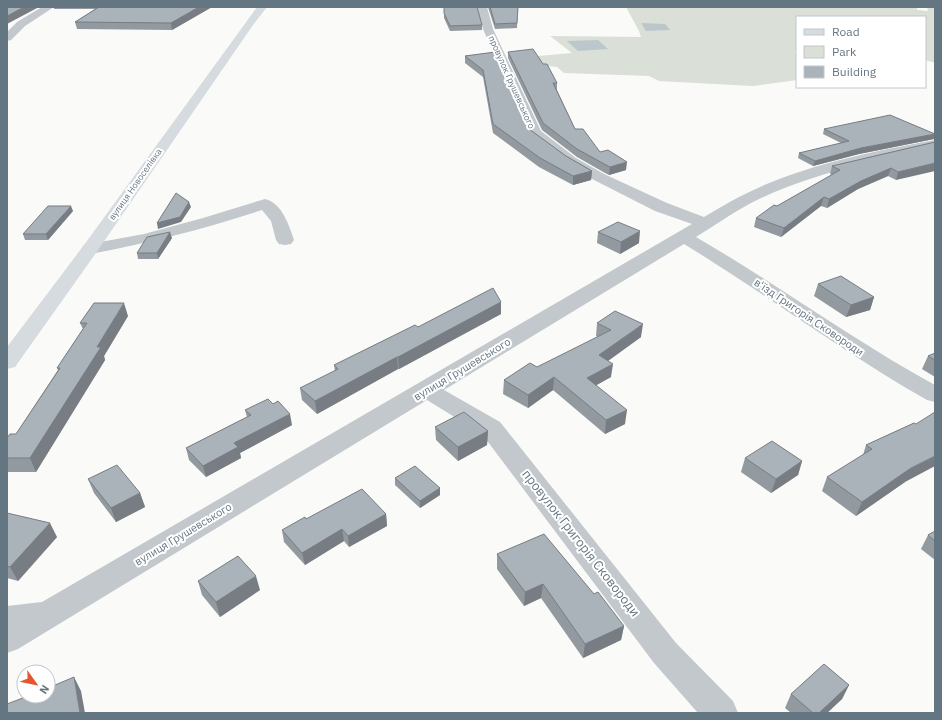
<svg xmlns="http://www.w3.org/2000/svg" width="942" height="720" font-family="'IBM Plex Sans',sans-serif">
	<rect width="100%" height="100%" fill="#fafaf8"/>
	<polygon fill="#dadfd7" points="626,7 917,7 917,10 928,11 927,7 935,7 935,63 925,60 925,17 797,17 797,51 794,52 797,53 797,80 753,86 659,81 649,76 564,73 557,67 539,65 538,56 572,53 550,36 641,37 639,31"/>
	<g fill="#bbc7cb">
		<polygon points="641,23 665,24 670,30 646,31"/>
		<polygon points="598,40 608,49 578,51 567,41"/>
	</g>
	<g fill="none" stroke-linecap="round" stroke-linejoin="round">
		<g fill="#c3c8cc" fill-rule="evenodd">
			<polygon points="42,7 54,7 25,26 11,40 7,41 7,32 17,22"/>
			<path d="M477 7H487L493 29 541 131 576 158 604 174 667 203 704 217C716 210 727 203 739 197 799 166 869 152 935 140V148C872 161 809 174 751 203 732 213 714 226 696 237 777 284 853 340 935 385V402L927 400C843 352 766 294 684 244L444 390 500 422 676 643 733 701 738 713H698L654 663 482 434 427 400 18 649 7 653V606L42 602 692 224 655 211 594 180 566 164 530 136 483 29Z"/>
			<path d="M265 199C282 203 289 225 294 240L291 244 285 245 279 244 276 240 271 221 262 210C204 229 149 243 90 254L84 253 81 249 84 245 144 234 203 218Z"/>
		</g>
		<polygon fill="#d6dbdf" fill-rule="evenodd" points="257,7 267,7 253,25 96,253 15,367 7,369 7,347 84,245"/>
	</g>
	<g fill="#929a9f">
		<polygon points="54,7 212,7 172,30 77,29 75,22 95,9 54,9"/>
		<polygon points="444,7 482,25 482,30 450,31 444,18"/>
		<polygon points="488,7 518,7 517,28 495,29"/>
		<polygon points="495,52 529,129 566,156 592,171 591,180 573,185 539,167 493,133 483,77 465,63 465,56"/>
		<polygon points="508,52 543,64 557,83 557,90 575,129 600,152 626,170 609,175 605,173 577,157 542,130 508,58"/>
		<polygon points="824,129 935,133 935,136 934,139 859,154 813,166 798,158 799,153 841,143 823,134"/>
		<polygon points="935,142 896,180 888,176 858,189 827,208 821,206 781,237 754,227 756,218 832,175 830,174 832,166"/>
		<polygon points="73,211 48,240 25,240 23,234"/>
		<polygon points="598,232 639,243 620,254 597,243"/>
		<polygon points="172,238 158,259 138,259 137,253"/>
		<polygon points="818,284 874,297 870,310 846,317 814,296"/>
		<polygon points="501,302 501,314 399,369 398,369 317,414 302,400 300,388 335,371 334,365 418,327"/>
		<polygon points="128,316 104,356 105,360 36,472 7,472 7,438 16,434 58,370 57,368 83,329 80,323"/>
		<polygon points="597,323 641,337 608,361 611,377 596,385 625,424 605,434 553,390 528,408 503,394 504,380 537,367 598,337 596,336"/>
		<polygon points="935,353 935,377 922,369 928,356"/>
		<polygon points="273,404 292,425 240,453 241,458 206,477 189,460 186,448 247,417 245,410"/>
		<polygon points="914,423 905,482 856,516 822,491 827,477 863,455 866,445"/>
		<polygon points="435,427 488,431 487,445 458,461 436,440"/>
		<polygon points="745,458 802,461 798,475 771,493 741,472"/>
		<polygon points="395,478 440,488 440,495 420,508 395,485"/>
		<polygon points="88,479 140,493 145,507 116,522 94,493"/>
		<polygon points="7,513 57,537 18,581 7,578"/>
		<polygon points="386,514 387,526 349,547 344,541 305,565 284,542 282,530 306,519"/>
		<polygon points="935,531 935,560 921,549 928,535"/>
		<polygon points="497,554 594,594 624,626 621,640 583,658 541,598 524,606 497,569"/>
		<polygon points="198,581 260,590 220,617 202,595"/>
		<polygon points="849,685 842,699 827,713 791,713 785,708 791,694"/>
	</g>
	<g fill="#777d82">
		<polygon points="24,7 39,7 7,24 7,16"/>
		<polygon points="199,7 212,7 172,30 171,23"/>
		<polygon points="935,134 934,139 859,154 813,166 815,161 861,148"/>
		<polygon points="627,162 626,170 609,175 610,167"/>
		<polygon points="935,163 935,171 896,180 898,172"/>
		<polygon points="891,168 888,176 858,189 827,208 829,199 861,181"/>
		<polygon points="592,171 591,180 573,185 573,176"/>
		<polygon points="824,197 821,206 781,237 784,228"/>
		<polygon points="189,202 191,207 181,222 158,229 157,223"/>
		<polygon points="71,206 73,211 48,240 46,234"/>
		<polygon points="640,231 639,243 620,254 621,242"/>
		<polygon points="170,232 172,238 158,259 157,253"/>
		<polygon points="874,297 870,310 846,317 851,305"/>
		<polygon points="501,302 501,314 399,369 398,357"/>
		<polygon points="124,303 128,316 104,356 105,360 36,472 30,458"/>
		<polygon points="643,324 641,337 598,368 599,355"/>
		<polygon points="397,357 398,369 317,414 315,401"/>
		<polygon points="613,364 611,377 586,391 587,378"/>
		<polygon points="554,377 553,390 528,408 528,395"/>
		<polygon points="627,410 625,424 605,434 606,420"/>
		<polygon points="290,414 292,425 240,453 241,458 206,477 203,466 234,443"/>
		<polygon points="488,431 487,445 458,461 458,447"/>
		<polygon points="935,456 935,466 905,482 856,516 862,502 911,468"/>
		<polygon points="802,461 798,475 771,493 776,479"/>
		<polygon points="440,488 440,495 420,508 420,501"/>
		<polygon points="140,493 145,507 116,522 111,508"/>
		<polygon points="386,514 387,526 349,547 348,536"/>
		<polygon points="50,523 57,537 18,581 10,567"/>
		<polygon points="342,529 344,541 305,565 302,553"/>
		<polygon points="256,576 260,590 220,617 216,602"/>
		<polygon points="543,584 541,598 524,606 525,592"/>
		<polygon points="624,626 621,640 583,658 585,644"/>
		<polygon points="74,677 81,691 85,713 80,713"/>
		<polygon points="849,685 842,699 827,713 819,713"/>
	</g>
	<g fill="#aab3b9" stroke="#777d82">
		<polygon points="7,7 24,7 7,16"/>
		<polygon points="99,7 199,7 171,23 75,22"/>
		<polygon points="444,7 477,7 482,25 450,26 444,13"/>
		<polygon points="490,7 518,7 517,23 495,24"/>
		<polygon points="533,49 543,64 547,64 557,83 553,83 575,129 583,129 600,152 608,150 627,162 610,167 606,165 577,149 543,123 508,52"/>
		<polygon points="495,52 529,129 566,156 592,171 573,176 540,158 493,124 483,70 465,56"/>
		<polygon points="890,115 935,134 861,148 815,161 799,153 849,141 824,129"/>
		<polygon points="935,142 935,163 898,172 891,168 861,181 829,199 824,197 784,228 756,218 774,205 777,206 840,170 832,166"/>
		<polygon points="176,193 189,202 180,217 157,223"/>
		<polygon points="48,206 71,206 46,234 23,234"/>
		<polygon points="618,222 640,231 621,242 598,232"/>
		<polygon points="170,232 157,253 137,253 147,237"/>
		<polygon points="841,276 874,297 851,305 818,284"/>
		<polygon points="493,288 501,302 398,357 397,357 315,401 300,388 338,369 334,365 415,325 418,327"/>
		<polygon points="94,303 124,303 97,347 101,347 30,458 7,458 7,438 10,434 16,434 60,368 57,368 87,323 80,323"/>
		<polygon points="615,311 643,324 599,355 613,364 587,378 627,410 606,420 554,377 528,395 504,380 530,363 537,367 611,330 597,323"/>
		<polygon points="935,353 935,360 928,356"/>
		<polygon points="268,399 273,404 278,401 290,414 234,443 238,447 203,466 186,448 251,415 245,410"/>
		<polygon points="464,412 488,431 458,447 435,427"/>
		<polygon points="935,412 935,456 911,468 862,502 827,477 872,449 866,445 914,423 916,424"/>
		<polygon points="772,441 802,461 776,479 745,458"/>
		<polygon points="117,465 140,493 111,508 88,479"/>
		<polygon points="415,466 440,488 420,501 395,478"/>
		<polygon points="362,489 386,514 348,536 342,529 302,553 282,530 305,517 306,519"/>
		<polygon points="7,513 50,523 10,567 7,566"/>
		<polygon points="935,531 935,541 928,535"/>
		<polygon points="544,534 594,594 598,592 624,626 585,644 543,584 525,592 497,554"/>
		<polygon points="238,556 256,576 216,602 198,581"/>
		<polygon points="824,664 849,685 819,713 813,713 791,694"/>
		<polygon points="74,677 80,713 7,713 7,704 28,696 48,696 48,688"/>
	</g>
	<g text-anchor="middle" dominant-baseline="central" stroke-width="4" stroke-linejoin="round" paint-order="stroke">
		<g font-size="9" fill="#657683" stroke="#fff">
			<text transform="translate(512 82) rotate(66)">провулок Грушевського</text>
			<text transform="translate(135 184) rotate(-55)">вулиця Новоселівка</text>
		</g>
		<g font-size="11" fill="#657683" stroke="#fff">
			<text transform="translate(809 317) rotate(34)">в'їзд Григорія Сковороди</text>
			<text transform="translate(462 369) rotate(-31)">вулиця Грушевського</text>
			<text transform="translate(183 534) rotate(-31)">вулиця Грушевського</text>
		</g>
		<g font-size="13" fill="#657683" stroke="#fff">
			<text transform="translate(581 543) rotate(52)">провулок Григорія Сковороди</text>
		</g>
	</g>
	<rect width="942" height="720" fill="none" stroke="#657683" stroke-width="16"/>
	<rect x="796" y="16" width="130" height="72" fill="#ffffff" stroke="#c1c8cd"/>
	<rect x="804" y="29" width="20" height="6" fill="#d6dbdf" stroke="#c1c8cd"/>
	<text x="832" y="36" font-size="12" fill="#657683">Road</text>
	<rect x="804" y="46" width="20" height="12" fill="#dadfd7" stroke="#c1c8cd"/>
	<text x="832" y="56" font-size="12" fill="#657683">Park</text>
	<rect x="804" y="66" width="20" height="12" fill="#aab3b9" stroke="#c1c8cd"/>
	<text x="832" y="76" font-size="12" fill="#657683">Building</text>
	<g transform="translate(36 684) rotate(123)"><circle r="19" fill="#ffffff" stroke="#c1c8cd"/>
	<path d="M0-3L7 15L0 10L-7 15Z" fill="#e4572e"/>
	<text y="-6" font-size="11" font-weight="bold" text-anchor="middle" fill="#657683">N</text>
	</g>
</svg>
